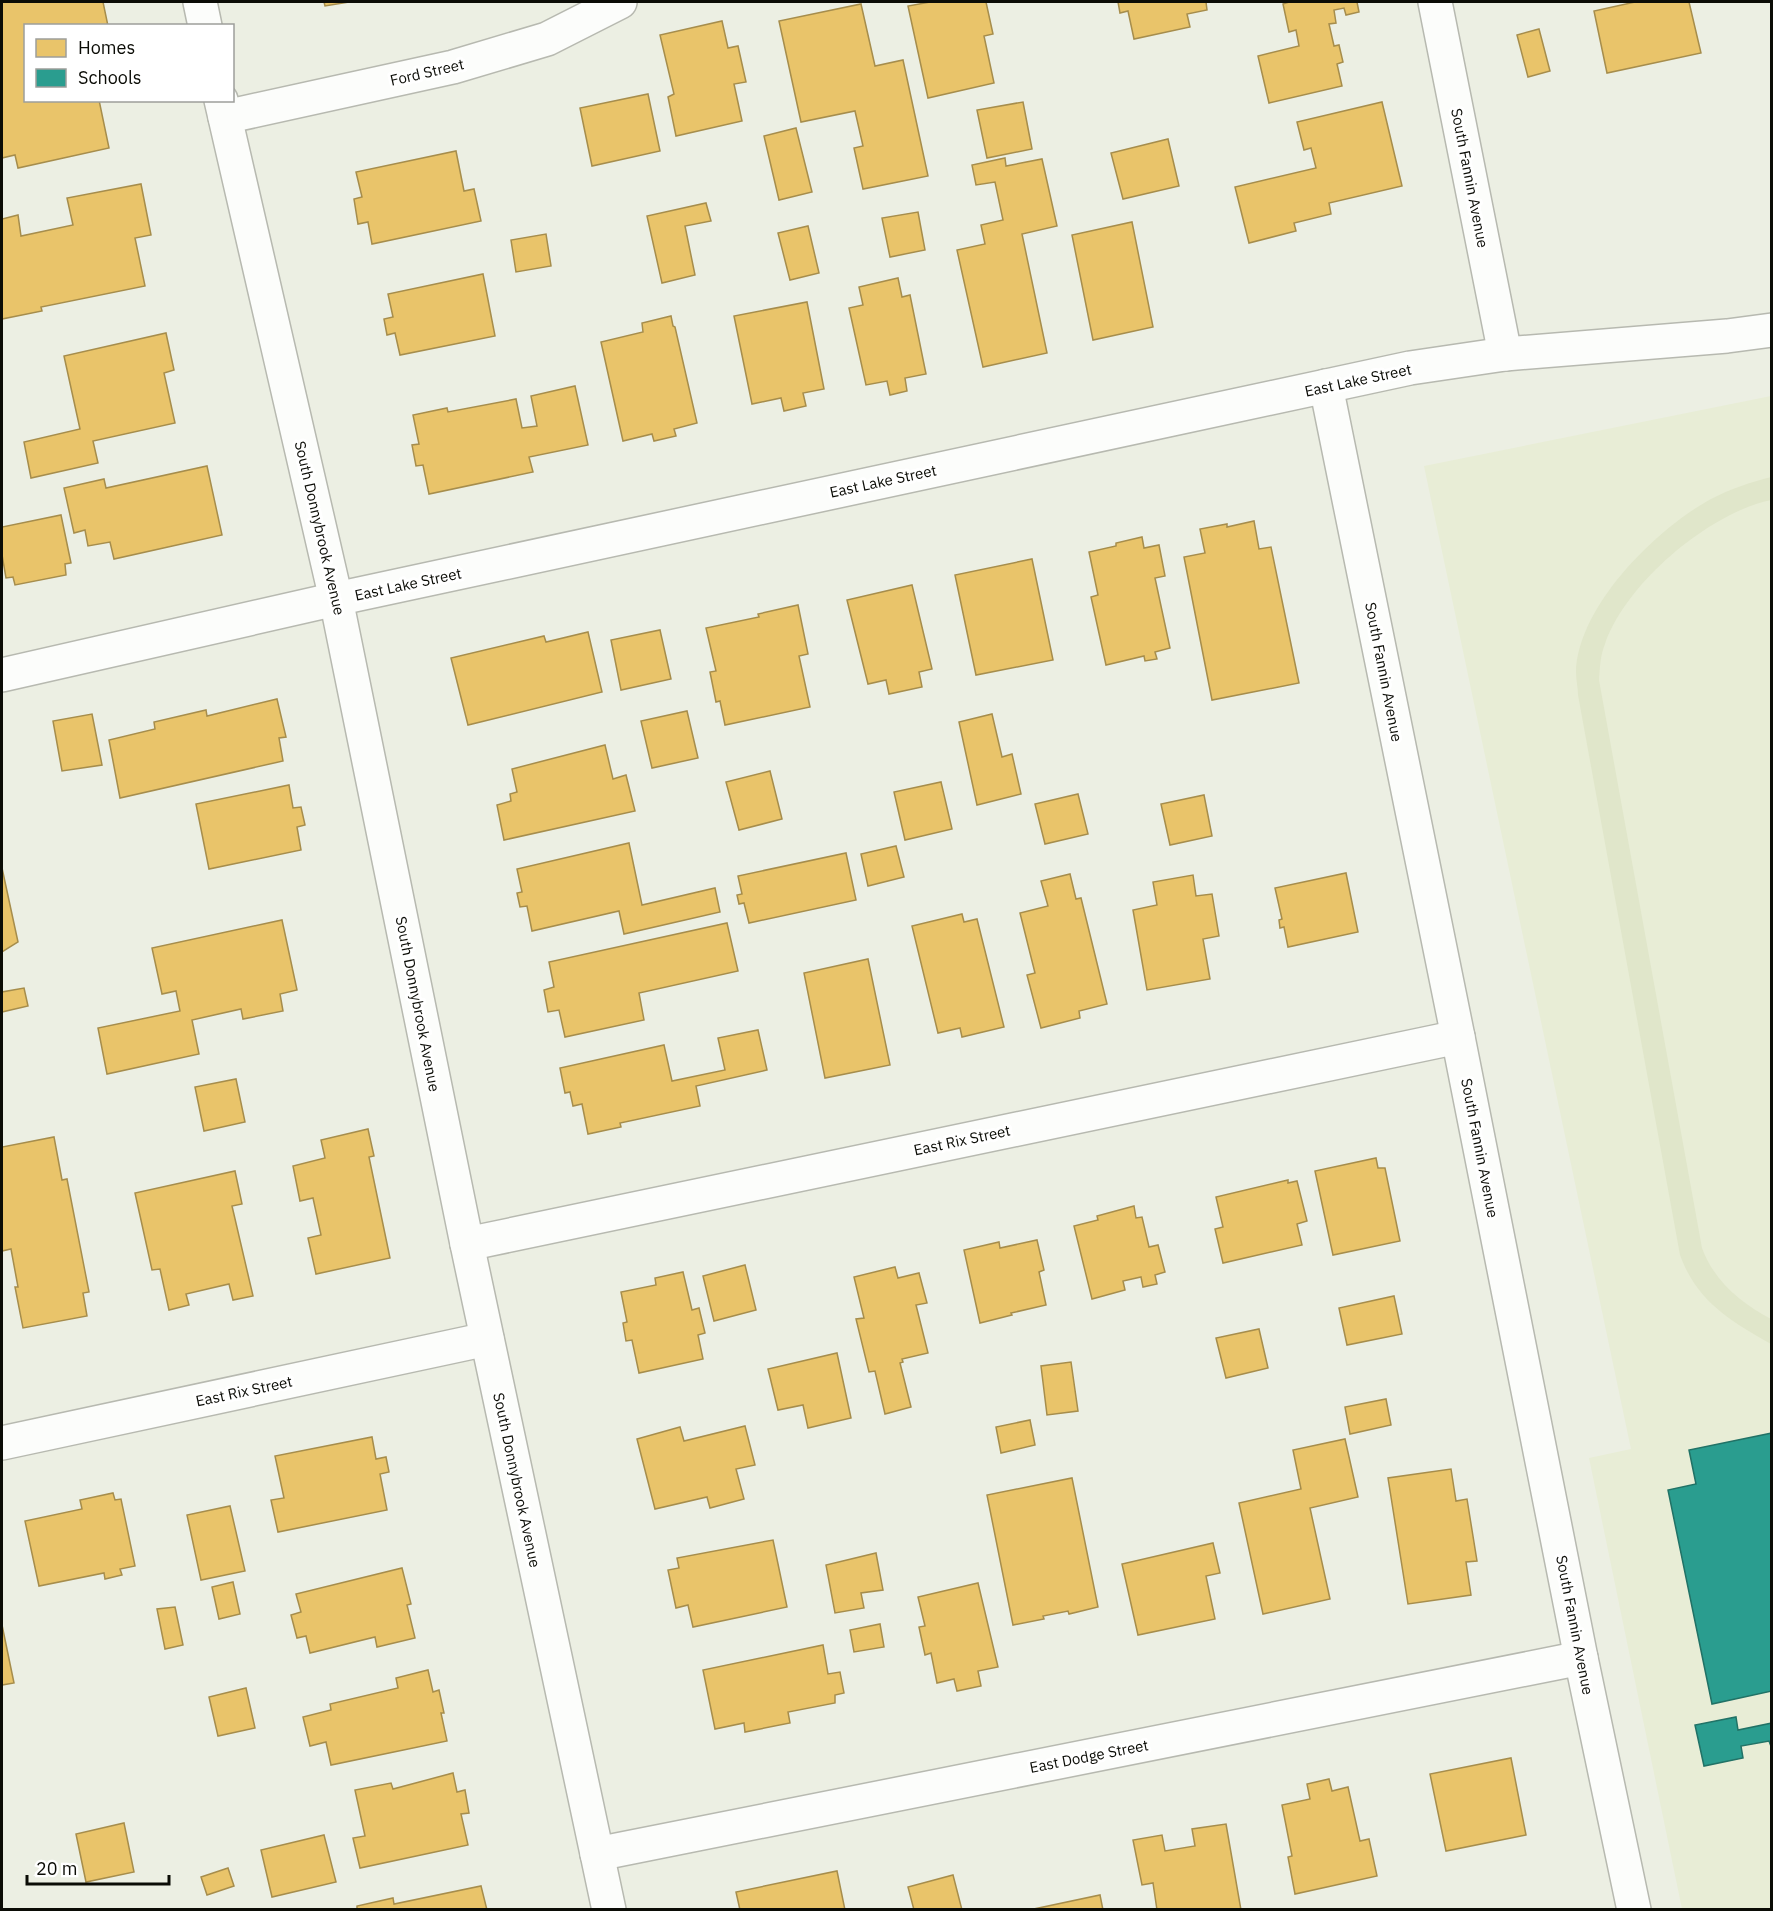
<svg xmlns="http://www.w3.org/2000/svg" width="1773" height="1911" font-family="'IBM Plex Sans',sans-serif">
	<rect width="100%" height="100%" fill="#ecefe3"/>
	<polygon fill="#e8edd6" points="1771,396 1771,1909 1682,1909 1589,1458 1631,1449 1424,466"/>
	<path fill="#e0e6ca" d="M1771 477V500C1709 513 1626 583 1605 644 1600 656 1600 668 1599 680L1702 1248C1714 1281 1741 1303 1771 1319V1344C1731 1321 1697 1302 1680 1255L1578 695C1578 688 1576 680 1576 672 1578 606 1656 529 1711 499 1730 489 1751 482 1771 477Z"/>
	<g fill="#e9c46a" stroke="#a68d4c" stroke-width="1.5">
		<polygon points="2,2 103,2 108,26 26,26 26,100 99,100 109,148 18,168 15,155 2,158"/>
		<polygon points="324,2 349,2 325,6"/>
		<polygon points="930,2 986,2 993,34 984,36 994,83 928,98 908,6"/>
		<polygon points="1118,2 1206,2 1207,10 1187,14 1190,27 1134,39 1128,11 1120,13"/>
		<polygon points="1289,2 1357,2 1359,12 1346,15 1344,8 1334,10 1336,23 1329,24 1334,46 1339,45 1343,62 1337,64 1342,86 1269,103 1258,56 1299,46 1296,30 1289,32 1283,4"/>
		<polygon points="1635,2 1689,2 1701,53 1607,73 1594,11"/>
		<polygon points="861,4 875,66 903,60 928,176 863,189 854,148 863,146 855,111 801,122 779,21"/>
		<polygon points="722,21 728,48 738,46 746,82 734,84 742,121 676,136 668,97 674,94 660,35"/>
		<polygon points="1539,29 1550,71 1528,77 1517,35"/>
		<polygon points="648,94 660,151 592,166 580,108"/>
		<polygon points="1023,102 1032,149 987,158 977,110"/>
		<polygon points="1382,102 1402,186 1329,203 1331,214 1294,223 1296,231 1249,243 1235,187 1316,168 1311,148 1304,150 1297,122"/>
		<polygon points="796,128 812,192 779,200 764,136"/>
		<polygon points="1168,139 1179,186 1123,199 1111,153"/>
		<polygon points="456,151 464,191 474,189 481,221 372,244 368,222 358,224 354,199 362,197 356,172"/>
		<polygon points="1005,158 1006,166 1042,159 1057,226 1022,234 1047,353 983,367 957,250 985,244 981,225 1003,220 995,182 976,185 972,165"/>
		<polygon points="141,184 151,235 135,238 145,286 41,307 42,311 2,319 2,219 18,215 21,236 73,225 67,198"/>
		<polygon points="706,203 711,221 685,226 695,275 662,283 647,216"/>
		<polygon points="918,212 925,250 890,257 882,218"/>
		<polygon points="1132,222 1153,327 1093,340 1072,235"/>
		<polygon points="808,226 819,273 790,280 778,233"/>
		<polygon points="546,234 551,266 516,272 511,240"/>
		<polygon points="483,274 495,336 400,355 395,333 387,335 384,319 393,317 388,294"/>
		<polygon points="898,278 902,297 910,295 926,374 905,378 907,391 890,395 887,381 866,385 849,308 863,305 859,287"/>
		<polygon points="807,302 824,389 803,393 806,406 784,411 781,398 752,404 734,316"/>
		<polygon points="671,316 673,326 675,327 697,423 674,429 676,436 654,441 652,434 623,441 601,342 643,332 642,323"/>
		<polygon points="166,333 174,370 164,373 175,423 93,441 98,463 31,478 24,442 80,429 64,356"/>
		<polygon points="575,386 588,445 529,457 533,472 429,494 423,465 416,466 412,445 419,444 413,415 447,408 448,412 516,399 522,428 537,426 531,396"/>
		<polygon points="207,466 222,535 114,559 110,542 88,546 85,530 74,533 64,488 104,479 106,488"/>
		<polygon points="61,515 71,563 65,564 66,575 15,585 13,577 6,578 2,555 2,527"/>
		<polygon points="1254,521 1259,549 1271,547 1299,683 1212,700 1184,557 1205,553 1200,529 1227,524 1227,527"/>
		<polygon points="1142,537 1144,548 1159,545 1165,576 1155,578 1170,648 1155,652 1157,659 1145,661 1144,656 1106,665 1091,597 1098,595 1089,552 1116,546 1116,543"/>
		<polygon points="1032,559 1053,660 976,675 955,575"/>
		<polygon points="912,585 932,669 919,672 922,687 889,694 886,680 868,684 847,600"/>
		<polygon points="798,605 808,654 799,656 810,707 725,725 720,701 716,702 710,672 716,671 706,628 759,617 758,614"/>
		<polygon points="660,630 671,679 621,690 611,640"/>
		<polygon points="588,632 602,692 468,725 451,658 544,636 546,642"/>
		<polygon points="277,699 286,737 279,738 283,761 120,798 109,740 155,729 154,722 206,710 207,716"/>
		<polygon points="687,711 698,758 652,768 641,721"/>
		<polygon points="92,714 102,765 62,771 53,721"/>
		<polygon points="992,714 1002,757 1012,754 1021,794 977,805 959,722"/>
		<polygon points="605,745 613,779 626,775 635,811 504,840 497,805 511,801 510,794 517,792 512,769"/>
		<polygon points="770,771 782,819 739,830 726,782"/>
		<polygon points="941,782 952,829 905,840 894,792"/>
		<polygon points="289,785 293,808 301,807 305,825 297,827 301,850 209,869 196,804"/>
		<polygon points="1078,794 1088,834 1045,844 1035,804"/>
		<polygon points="1204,795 1212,836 1170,845 1161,804"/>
		<polygon points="629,843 642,905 715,888 720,912 624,934 619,911 532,931 527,906 520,907 517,893 522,892 517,869"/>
		<polygon points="896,846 904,877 868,886 861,854"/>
		<polygon points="846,853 856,900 749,923 744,903 739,904 737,895 742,894 738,876"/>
		<polygon points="2,868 18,942 2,952"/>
		<polygon points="1346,873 1358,932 1288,947 1284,927 1280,928 1279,920 1282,919 1275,888"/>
		<polygon points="1070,874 1076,899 1081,898 1107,1004 1079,1011 1080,1018 1041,1028 1027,975 1035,973 1020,913 1048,906 1041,881"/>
		<polygon points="1193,875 1196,896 1212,894 1219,936 1203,939 1210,979 1147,990 1133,910 1157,905 1153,882"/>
		<polygon points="962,914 964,922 977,919 1004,1027 962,1037 960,1028 938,1033 912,926"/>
		<polygon points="282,920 297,990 280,994 283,1011 243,1019 241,1009 192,1020 199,1054 107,1074 98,1028 180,1011 176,991 162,994 152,948"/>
		<polygon points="727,923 738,971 639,993 644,1020 565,1037 559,1010 548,1012 544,990 554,987 549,962"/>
		<polygon points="868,959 890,1065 825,1078 804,973"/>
		<polygon points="24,988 28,1006 2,1012 2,992"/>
		<polygon points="758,1030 767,1070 696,1086 700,1106 620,1123 621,1127 588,1134 582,1104 573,1106 570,1092 565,1093 560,1068 664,1045 672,1081 725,1070 718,1038"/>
		<polygon points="236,1079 245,1122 204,1131 195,1087"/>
		<polygon points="368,1129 374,1156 369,1157 390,1258 316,1274 308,1238 321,1235 313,1198 300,1201 293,1166 325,1158 321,1140"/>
		<polygon points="54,1137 62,1180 67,1179 89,1292 83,1293 87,1316 23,1328 15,1287 18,1287 11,1249 2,1251 2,1147"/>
		<polygon points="1376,1158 1378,1168 1385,1168 1400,1241 1333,1255 1315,1171"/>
		<polygon points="235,1171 242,1204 232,1206 253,1296 233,1300 229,1284 186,1294 189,1305 169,1310 160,1269 152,1270 135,1193"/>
		<polygon points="1288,1180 1288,1183 1297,1181 1307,1221 1297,1224 1302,1245 1223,1263 1215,1229 1223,1227 1216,1197"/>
		<polygon points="1134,1206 1136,1218 1142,1217 1149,1247 1158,1245 1165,1272 1155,1275 1157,1284 1143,1287 1141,1277 1123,1281 1125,1290 1092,1299 1074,1226 1098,1220 1097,1216"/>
		<polygon points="1037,1240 1044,1270 1039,1272 1046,1305 1011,1313 1012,1315 980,1323 964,1250 999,1242 1000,1248"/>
		<polygon points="745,1265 756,1310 714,1321 703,1276"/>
		<polygon points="895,1267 898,1278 919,1273 927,1303 916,1305 928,1353 902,1359 903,1362 900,1363 911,1407 885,1414 875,1371 869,1372 856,1319 864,1318 854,1277"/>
		<polygon points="683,1272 692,1310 699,1308 705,1333 698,1335 703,1359 639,1373 632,1340 626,1341 623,1323 627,1322 621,1292 656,1285 655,1278"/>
		<polygon points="1394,1296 1402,1334 1347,1345 1339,1308"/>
		<polygon points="1259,1329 1268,1368 1226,1378 1216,1338"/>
		<polygon points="837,1353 851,1418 808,1428 803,1405 778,1410 768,1369"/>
		<polygon points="1071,1362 1078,1411 1047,1415 1041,1366"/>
		<polygon points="1386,1399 1391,1425 1350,1434 1345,1407"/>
		<polygon points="1030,1420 1035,1445 1001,1453 996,1427"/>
		<polygon points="745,1426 755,1465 736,1469 744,1499 710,1508 707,1497 655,1509 637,1439 680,1427 684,1441"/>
		<polygon points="372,1437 376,1459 386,1457 389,1472 380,1474 387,1510 278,1532 271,1500 284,1498 275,1456"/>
		<polygon points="1345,1439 1358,1497 1310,1508 1330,1599 1263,1614 1239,1503 1301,1489 1293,1450"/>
		<polygon points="1451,1469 1456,1501 1467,1499 1477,1561 1466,1562 1471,1595 1408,1604 1388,1478"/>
		<polygon points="1072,1478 1098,1607 1069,1614 1068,1611 1043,1616 1044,1619 1013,1625 987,1495"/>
		<polygon points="113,1493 115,1500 121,1499 135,1566 120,1569 122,1575 105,1579 104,1573 39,1586 25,1521 82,1509 80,1500"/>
		<polygon points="230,1506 245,1571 201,1580 187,1515"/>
		<polygon points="773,1540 787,1607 693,1627 688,1605 676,1608 668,1570 679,1568 677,1558"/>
		<polygon points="1213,1543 1220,1573 1206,1576 1215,1619 1138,1635 1122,1564"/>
		<polygon points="876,1553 883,1590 861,1593 864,1608 835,1613 826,1565"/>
		<polygon points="402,1568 411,1604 407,1605 415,1638 377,1647 375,1637 310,1653 306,1636 297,1638 291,1615 301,1612 296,1594"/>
		<polygon points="233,1582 240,1614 219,1619 212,1587"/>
		<polygon points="978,1583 998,1667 978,1671 981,1686 957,1691 954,1679 937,1683 931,1653 925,1655 919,1627 925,1626 918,1597"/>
		<polygon points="175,1607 183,1645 165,1649 157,1609"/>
		<polygon points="880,1624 884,1647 854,1652 850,1630"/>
		<polygon points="2,1625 14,1683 2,1685"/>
		<polygon points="823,1645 828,1674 840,1672 844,1693 835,1695 835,1703 788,1712 790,1723 745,1732 744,1723 715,1729 703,1670"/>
		<polygon points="428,1670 433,1692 439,1690 444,1713 441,1713 447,1741 331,1765 326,1742 310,1746 303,1717 331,1710 330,1704 398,1688 396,1678"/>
		<polygon points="246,1688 255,1728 218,1736 209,1697"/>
		<polygon points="1511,1758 1526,1835 1446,1851 1430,1774"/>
		<polygon points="453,1773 457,1792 465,1790 469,1813 461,1814 468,1845 360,1868 353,1838 365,1836 355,1790 391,1783 393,1789"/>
		<polygon points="1329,1779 1332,1791 1348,1787 1360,1841 1369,1839 1377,1876 1295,1894 1288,1857 1292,1856 1282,1805 1310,1799 1307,1784"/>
		<polygon points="124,1823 134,1872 86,1882 76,1834"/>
		<polygon points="1226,1824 1241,1910 1157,1910 1153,1883 1142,1885 1133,1840 1162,1835 1165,1851 1195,1846 1192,1829"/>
		<polygon points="324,1835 336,1882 272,1897 261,1850"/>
		<polygon points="228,1868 234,1886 207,1895 201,1877"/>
		<polygon points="837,1871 845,1910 740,1910 736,1892"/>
		<polygon points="953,1875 962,1910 914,1910 908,1887"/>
		<polygon points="481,1886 487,1910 357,1910 357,1906 393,1898 394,1904"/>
		<polygon points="1100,1895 1103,1910 1029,1910"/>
	</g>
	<g fill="#2a9d8f" stroke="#217266" stroke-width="1.5">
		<polygon points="1772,1433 1772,1691 1712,1704 1668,1490 1696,1484 1689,1450"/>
		<polygon points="1736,1717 1738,1730 1772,1723 1772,1749 1769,1741 1741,1746 1743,1758 1704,1766 1695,1725"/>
	</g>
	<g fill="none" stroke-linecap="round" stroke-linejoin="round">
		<g stroke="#b7b9b0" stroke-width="36">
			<g id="street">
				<polyline points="200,2 205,26"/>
				<polyline points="1435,2 1505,354"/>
				<polyline points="221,100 336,599 467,1244 609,1910"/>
				<polyline points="225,117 453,67 547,39 620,2"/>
				<polyline points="1326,386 1458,1037 1581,1658 1634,1910"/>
				<polyline points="467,1244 1458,1037"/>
				<polyline points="2,1443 487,1339"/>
				<polyline points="597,1854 1581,1658"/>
			</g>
		</g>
		<g stroke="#b7b9b0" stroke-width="36">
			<polyline id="secondary" points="2,675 336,599 1410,368 1505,354 1727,336 1772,330"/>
		</g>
		<use href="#street" stroke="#fcfdfb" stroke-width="33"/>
		<use href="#secondary" stroke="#fcfdfb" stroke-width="33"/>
	</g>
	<g text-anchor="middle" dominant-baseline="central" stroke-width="6" stroke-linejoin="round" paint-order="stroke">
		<g font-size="15" fill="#0b0c06" stroke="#fff">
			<text transform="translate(427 72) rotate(-13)">Ford Street</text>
			<text transform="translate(1470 178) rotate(79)">South Fannin Avenue</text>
			<text transform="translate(1358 380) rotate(-12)">East Lake Street</text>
			<text transform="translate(883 481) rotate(-12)">East Lake Street</text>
			<text transform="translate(320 528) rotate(77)">South Donnybrook Avenue</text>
			<text transform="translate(408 584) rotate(-12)">East Lake Street</text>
			<text transform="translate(1384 672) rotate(79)">South Fannin Avenue</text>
			<text transform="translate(418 1004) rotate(79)">South Donnybrook Avenue</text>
			<text transform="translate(962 1140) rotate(-12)">East Rix Street</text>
			<text transform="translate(1480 1148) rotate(79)">South Fannin Avenue</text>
			<text transform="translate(244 1391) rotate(-12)">East Rix Street</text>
			<text transform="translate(517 1480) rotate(78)">South Donnybrook Avenue</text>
			<text transform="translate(1575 1625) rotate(79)">South Fannin Avenue</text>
			<text transform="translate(1089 1756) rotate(-11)">East Dodge Street</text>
		</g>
	</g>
	<rect width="1773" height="1911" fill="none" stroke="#0b0c06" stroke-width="6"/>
	<rect x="24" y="24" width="210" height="78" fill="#ffffff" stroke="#9d9e9b" stroke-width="1.5"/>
	<rect x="36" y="39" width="30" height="18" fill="#e9c46a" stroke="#9d9e9b" stroke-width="1.5"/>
	<text x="78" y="54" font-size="18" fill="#0b0c06">Homes</text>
	<rect x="36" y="69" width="30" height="18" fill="#2a9d8f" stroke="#9d9e9b" stroke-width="1.5"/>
	<text x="78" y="84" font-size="18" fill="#0b0c06">Schools</text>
	<path d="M27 1875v9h142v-9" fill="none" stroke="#0b0c06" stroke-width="3"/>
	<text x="36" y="1875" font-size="18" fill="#0b0c06" stroke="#ffffff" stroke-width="4.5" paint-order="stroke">20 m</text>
</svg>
